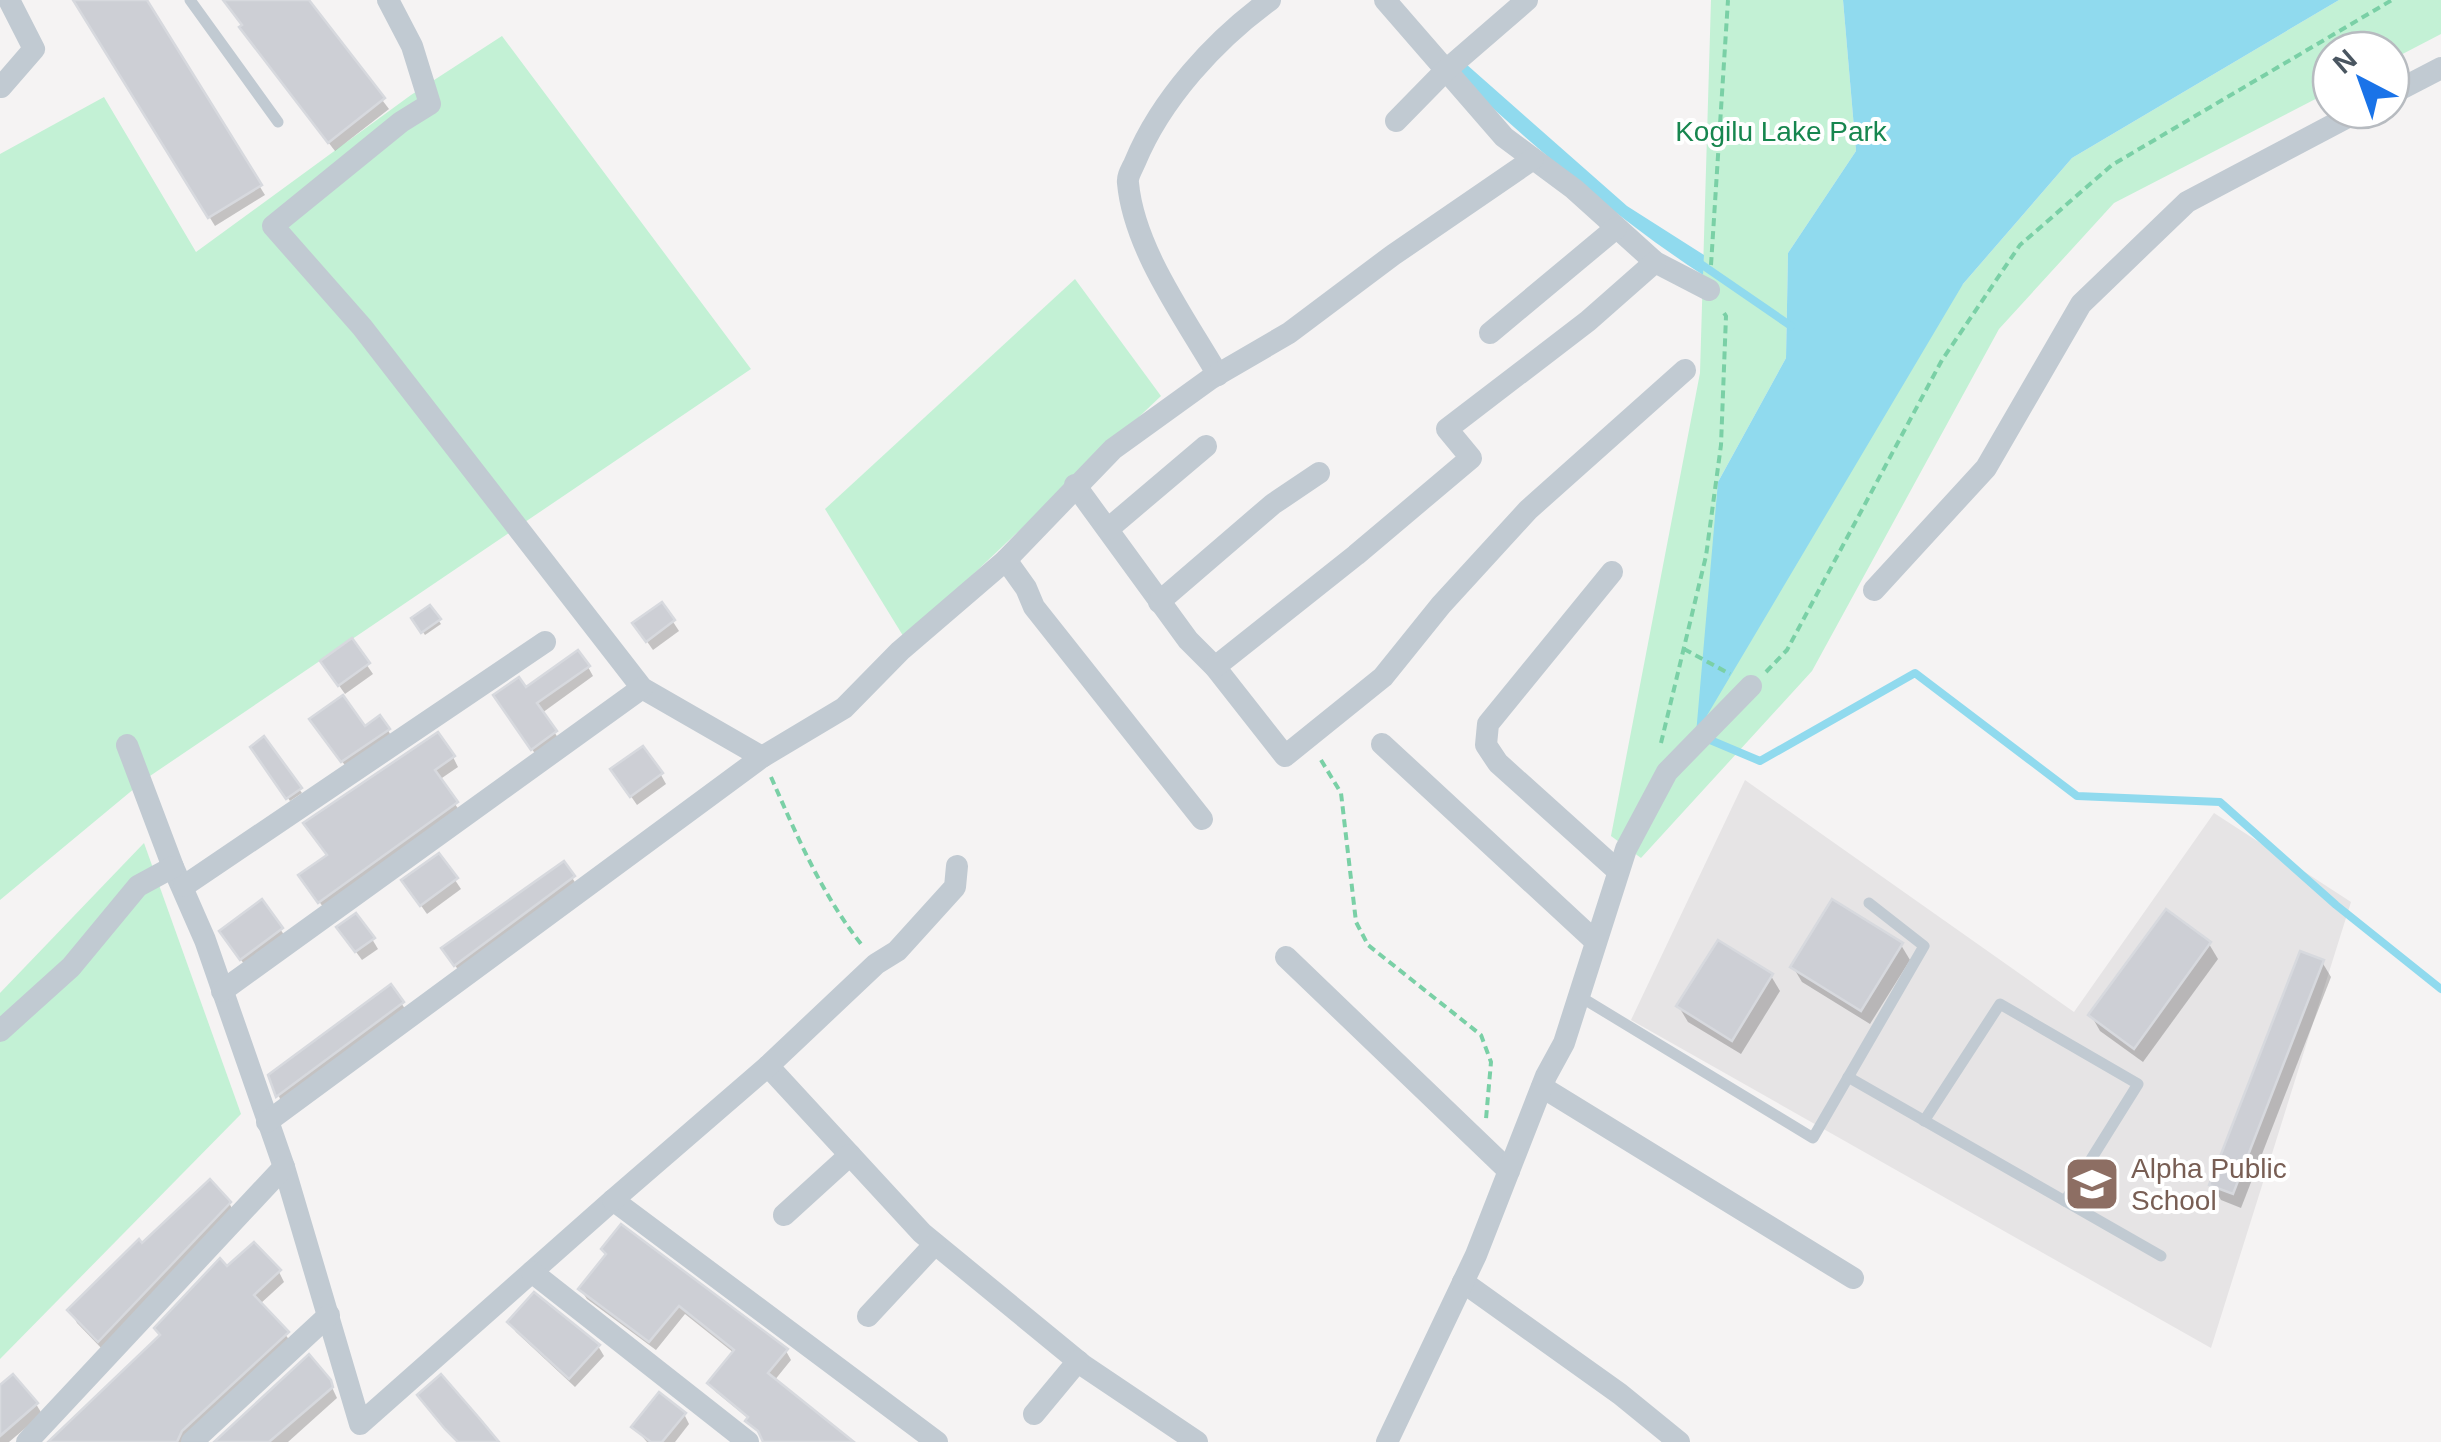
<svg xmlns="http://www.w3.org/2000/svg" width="2441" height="1442" font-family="Arial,sans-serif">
	<rect width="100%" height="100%" fill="#f5f3f3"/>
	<polygon fill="#e6e4e5" points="1745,780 2074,1012 2214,813 2351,902 2211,1348 1631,1020"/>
	<g fill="#c3f1d5">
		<polygon points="1711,0 1843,0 1856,151 1788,253 1786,358 1718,482 1963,284 2072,158 2339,0 2441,0 2441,34 2391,60 2391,50 2331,50 2331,91 2114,203 1999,329 1812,671 1641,858 1611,836 1700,373"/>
		<polygon points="502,36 751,369 147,778 0,900 0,154 104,97 196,252 411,95"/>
		<polygon points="1075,279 1161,396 905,639 825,509"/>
		<polygon points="144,843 241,1114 0,1359 0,993"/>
	</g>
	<g fill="#90daee">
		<polygon points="1843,0 2339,0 2072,158 1963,284 1696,734 1718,482 1786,358 1788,253 1856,151"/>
		<path d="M1466 64 1627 206 1704 255 1703 275C1614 217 1534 146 1455 74Z"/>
	</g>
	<g fill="#0003">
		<polygon points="75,0 144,0 265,195 215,226"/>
		<polygon points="224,0 306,0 389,109 335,151 247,37 244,26"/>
		<polygon points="662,605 679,631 653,650 641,633"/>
		<polygon points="430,608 441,624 425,635 414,619"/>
		<polygon points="351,642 373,674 345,694 329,671"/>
		<polygon points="588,667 593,676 542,713 560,741 538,758 502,705 526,691"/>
		<polygon points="317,727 388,730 392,738 347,768"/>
		<polygon points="263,740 302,793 290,801 253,747"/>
		<polygon points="453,757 458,767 439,780 461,813 326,911 307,885 329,857 312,833"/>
		<polygon points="661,775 666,784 637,805 619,779"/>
		<polygon points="439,856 461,889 427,914 410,890"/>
		<polygon points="564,865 578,887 461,974 450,958"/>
		<polygon points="262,903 287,939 247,968 227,941"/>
		<polygon points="345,937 372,939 378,949 362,960"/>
		<polygon points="2209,944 2218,959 2143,1062 2100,1031 2091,1015"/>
		<polygon points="1901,945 1910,960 1870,1024 1802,982 1793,967"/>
		<polygon points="2322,962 2331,977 2241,1208 2221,1200 2212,1185"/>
		<polygon points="1771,976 1780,991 1741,1054 1688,1022 1679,1007"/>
		<polygon points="391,987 407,1012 282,1104 271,1076"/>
		<polygon points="229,1203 236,1215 106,1353 77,1323 71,1311 142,1246"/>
		<polygon points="608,1256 786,1351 791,1360 774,1381 846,1442 764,1442 749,1419 716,1392 710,1383 734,1353 685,1314 656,1350 587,1299 581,1290"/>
		<polygon points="227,1270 279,1272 284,1282 260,1304 292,1343 186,1442 49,1442 162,1337"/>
		<polygon points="510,1322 598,1346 604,1356 575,1387 516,1332"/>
		<polygon points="329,1381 337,1398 288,1442 218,1442"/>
		<polygon points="0,1387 36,1404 42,1414 9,1442 0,1442"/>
		<polygon points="684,1414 689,1424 675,1442 647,1442 634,1427"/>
	</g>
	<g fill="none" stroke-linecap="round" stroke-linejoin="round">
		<g stroke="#90daee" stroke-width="8">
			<polyline points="1695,260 1791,326"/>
			<polyline points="1703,737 1760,761 1915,673 2077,796 2220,802 2336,905 2441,989"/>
		</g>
	</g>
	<g fill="#cdcfd5" stroke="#d7d9de" stroke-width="2.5">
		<polygon points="73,0 147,0 262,185 208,218"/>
		<polygon points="223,0 309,0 385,98 328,143 239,27 242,25"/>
		<polygon points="662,602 675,620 646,642 632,623"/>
		<polygon points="430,605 441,619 421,633 411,618"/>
		<polygon points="352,638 370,663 338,686 320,661"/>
		<polygon points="578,650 590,666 537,703 557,731 531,750 493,695 519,677 526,687"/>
		<polygon points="343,695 365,726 380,715 390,729 341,762 309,719"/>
		<polygon points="438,732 455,756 435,770 458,802 318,903 298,875 327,855 303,823"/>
		<polygon points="264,736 302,788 286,799 250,747"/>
		<polygon points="643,746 663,773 630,797 610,769"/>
		<polygon points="439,853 458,878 420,906 401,880"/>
		<polygon points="564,861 575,876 454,966 441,948"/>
		<polygon points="262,899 283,928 240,960 219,931"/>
		<polygon points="1832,899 1903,943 1861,1011 1790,967"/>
		<polygon points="2166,909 2211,942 2134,1049 2088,1015"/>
		<polygon points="356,913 375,938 355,952 336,927"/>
		<polygon points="1718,940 1773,974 1732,1041 1676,1006"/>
		<polygon points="2300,951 2324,960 2233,1194 2209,1185"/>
		<polygon points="391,984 404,1002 276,1097 268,1075"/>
		<polygon points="210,1179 231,1202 98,1342 67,1310 139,1239 142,1243"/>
		<polygon points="621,1224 788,1349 768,1373 854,1442 763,1442 758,1431 745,1421 748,1417 707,1383 734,1350 679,1306 649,1342 578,1289 606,1254 601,1249"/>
		<polygon points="254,1242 281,1270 254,1295 289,1332 182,1431 177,1442 48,1442 160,1335 154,1328 220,1258 227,1266"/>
		<polygon points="534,1292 600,1345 569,1379 507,1322"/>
		<polygon points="309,1354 331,1380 333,1387 269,1442 214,1442"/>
		<polygon points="13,1374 38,1403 0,1436 0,1385"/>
		<polygon points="441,1374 480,1419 499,1442 458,1442 445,1429 417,1395"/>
		<polygon points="659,1392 686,1413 662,1442 651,1442 631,1427"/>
	</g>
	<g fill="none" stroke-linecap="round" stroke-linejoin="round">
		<g stroke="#7ad0a6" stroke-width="4" stroke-dasharray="8 5" stroke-linecap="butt">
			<polyline points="1711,265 1728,0"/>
			<polyline points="1684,649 1730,674"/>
			<polyline points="1766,672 1787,650 1942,360 2020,245 2112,165 2392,0"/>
			<polyline points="1661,743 1706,556 1721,445 1726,316 1722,310"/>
			<polyline points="1321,760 1341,793 1356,922 1368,945 1481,1035 1491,1062 1486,1119"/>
			<path d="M771 777C797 836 821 893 861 944"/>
		</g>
		<g stroke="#c1cad2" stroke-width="11">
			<polyline points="190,0 278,122"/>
			<polyline points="1579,996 1813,1138 1924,946 1869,903"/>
			<polyline points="1848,1077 2161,1256"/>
			<polyline points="1924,1121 2000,1004 2138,1084 2065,1201"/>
		</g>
		<g stroke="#c1cad2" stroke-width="22">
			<polyline points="388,0 412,46 430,104 401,122 273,226 362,327 642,688 762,757"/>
			<polyline points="1385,0 1504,137 1574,189 1655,262 1709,290"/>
			<polyline points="1,87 34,49 9,0"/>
			<polyline points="2391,94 2441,68"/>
			<polyline points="1396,121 1445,71 1527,0"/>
			<polyline points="1490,333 1616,228"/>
			<path d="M1218 375C1185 318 1134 249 1128 183 1127 176 1132 169 1135 162 1161 99 1215 40 1270 0"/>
			<polyline points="1075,485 1188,640 1215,667 1285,756 1383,677 1441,605 1528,510 1685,370"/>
			<polyline points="1108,529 1206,446"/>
			<polyline points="1006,560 1026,588 1034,607 1202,819"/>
			<polyline points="1612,572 1488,724 1486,745 1498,763 1618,871"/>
			<polyline points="1874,590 1986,468 2081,304 2187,202 2361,110"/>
			<polyline points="1159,602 1273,504 1319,473"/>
			<polyline points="1215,667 1356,555 1471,458 1447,429 1588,321 1655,262"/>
			<polyline points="1382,744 1595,941"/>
			<polyline points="127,745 173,867 205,940 284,1167 360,1424 613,1200 937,1442"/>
			<polyline points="184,886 545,642"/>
			<polyline points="1286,957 1509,1171"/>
			<polyline points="222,991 642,688"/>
			<polyline points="0,1031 71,967 138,886 173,867"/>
			<polyline points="768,1066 922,1233 1084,1366 1197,1442"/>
			<polyline points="1542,1087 1853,1278"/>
			<polyline points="267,1122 762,757 844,708 900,651 1006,560 1113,449 1210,379 1289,333 1393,255 1533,159"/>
			<polyline points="613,1200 768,1066 876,964 897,951 955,887 957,866"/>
			<polyline points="784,1215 850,1155"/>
			<polyline points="532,1272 748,1442"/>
			<polyline points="1463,1282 1620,1394 1679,1442"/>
			<polyline points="868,1316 935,1244"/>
			<polyline points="1034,1414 1078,1361"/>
			<polyline points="27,1442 284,1167"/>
			<polyline points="192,1442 329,1315"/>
			<polyline points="1387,1442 1476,1255 1546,1076 1564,1043 1626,849 1667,772 1751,686"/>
		</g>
	</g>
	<defs>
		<g id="school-square" transform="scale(2.875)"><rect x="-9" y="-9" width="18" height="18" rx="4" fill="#8d6e63" stroke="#fff"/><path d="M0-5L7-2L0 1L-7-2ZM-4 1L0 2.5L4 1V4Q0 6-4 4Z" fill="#fff"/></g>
	</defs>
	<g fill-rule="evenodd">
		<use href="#school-square" x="2092" y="1184"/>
	</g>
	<g text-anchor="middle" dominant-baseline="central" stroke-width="8" stroke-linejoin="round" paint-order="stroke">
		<g font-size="28" fill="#17864f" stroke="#fff">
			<text x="1781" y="131">Kogilu Lake Park</text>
		</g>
		<g font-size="28" fill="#785e54" stroke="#fff" text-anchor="start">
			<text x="2131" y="1168">Alpha Public<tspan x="2131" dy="32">School</tspan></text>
		</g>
	</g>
	<g transform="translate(2361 80) rotate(319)"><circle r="48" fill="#ffffff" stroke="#b7bbc0" stroke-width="2.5"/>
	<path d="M0-8L18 38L0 25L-18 38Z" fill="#1a73e8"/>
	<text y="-15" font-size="28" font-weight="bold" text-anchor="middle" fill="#4a5661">N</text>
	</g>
</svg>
